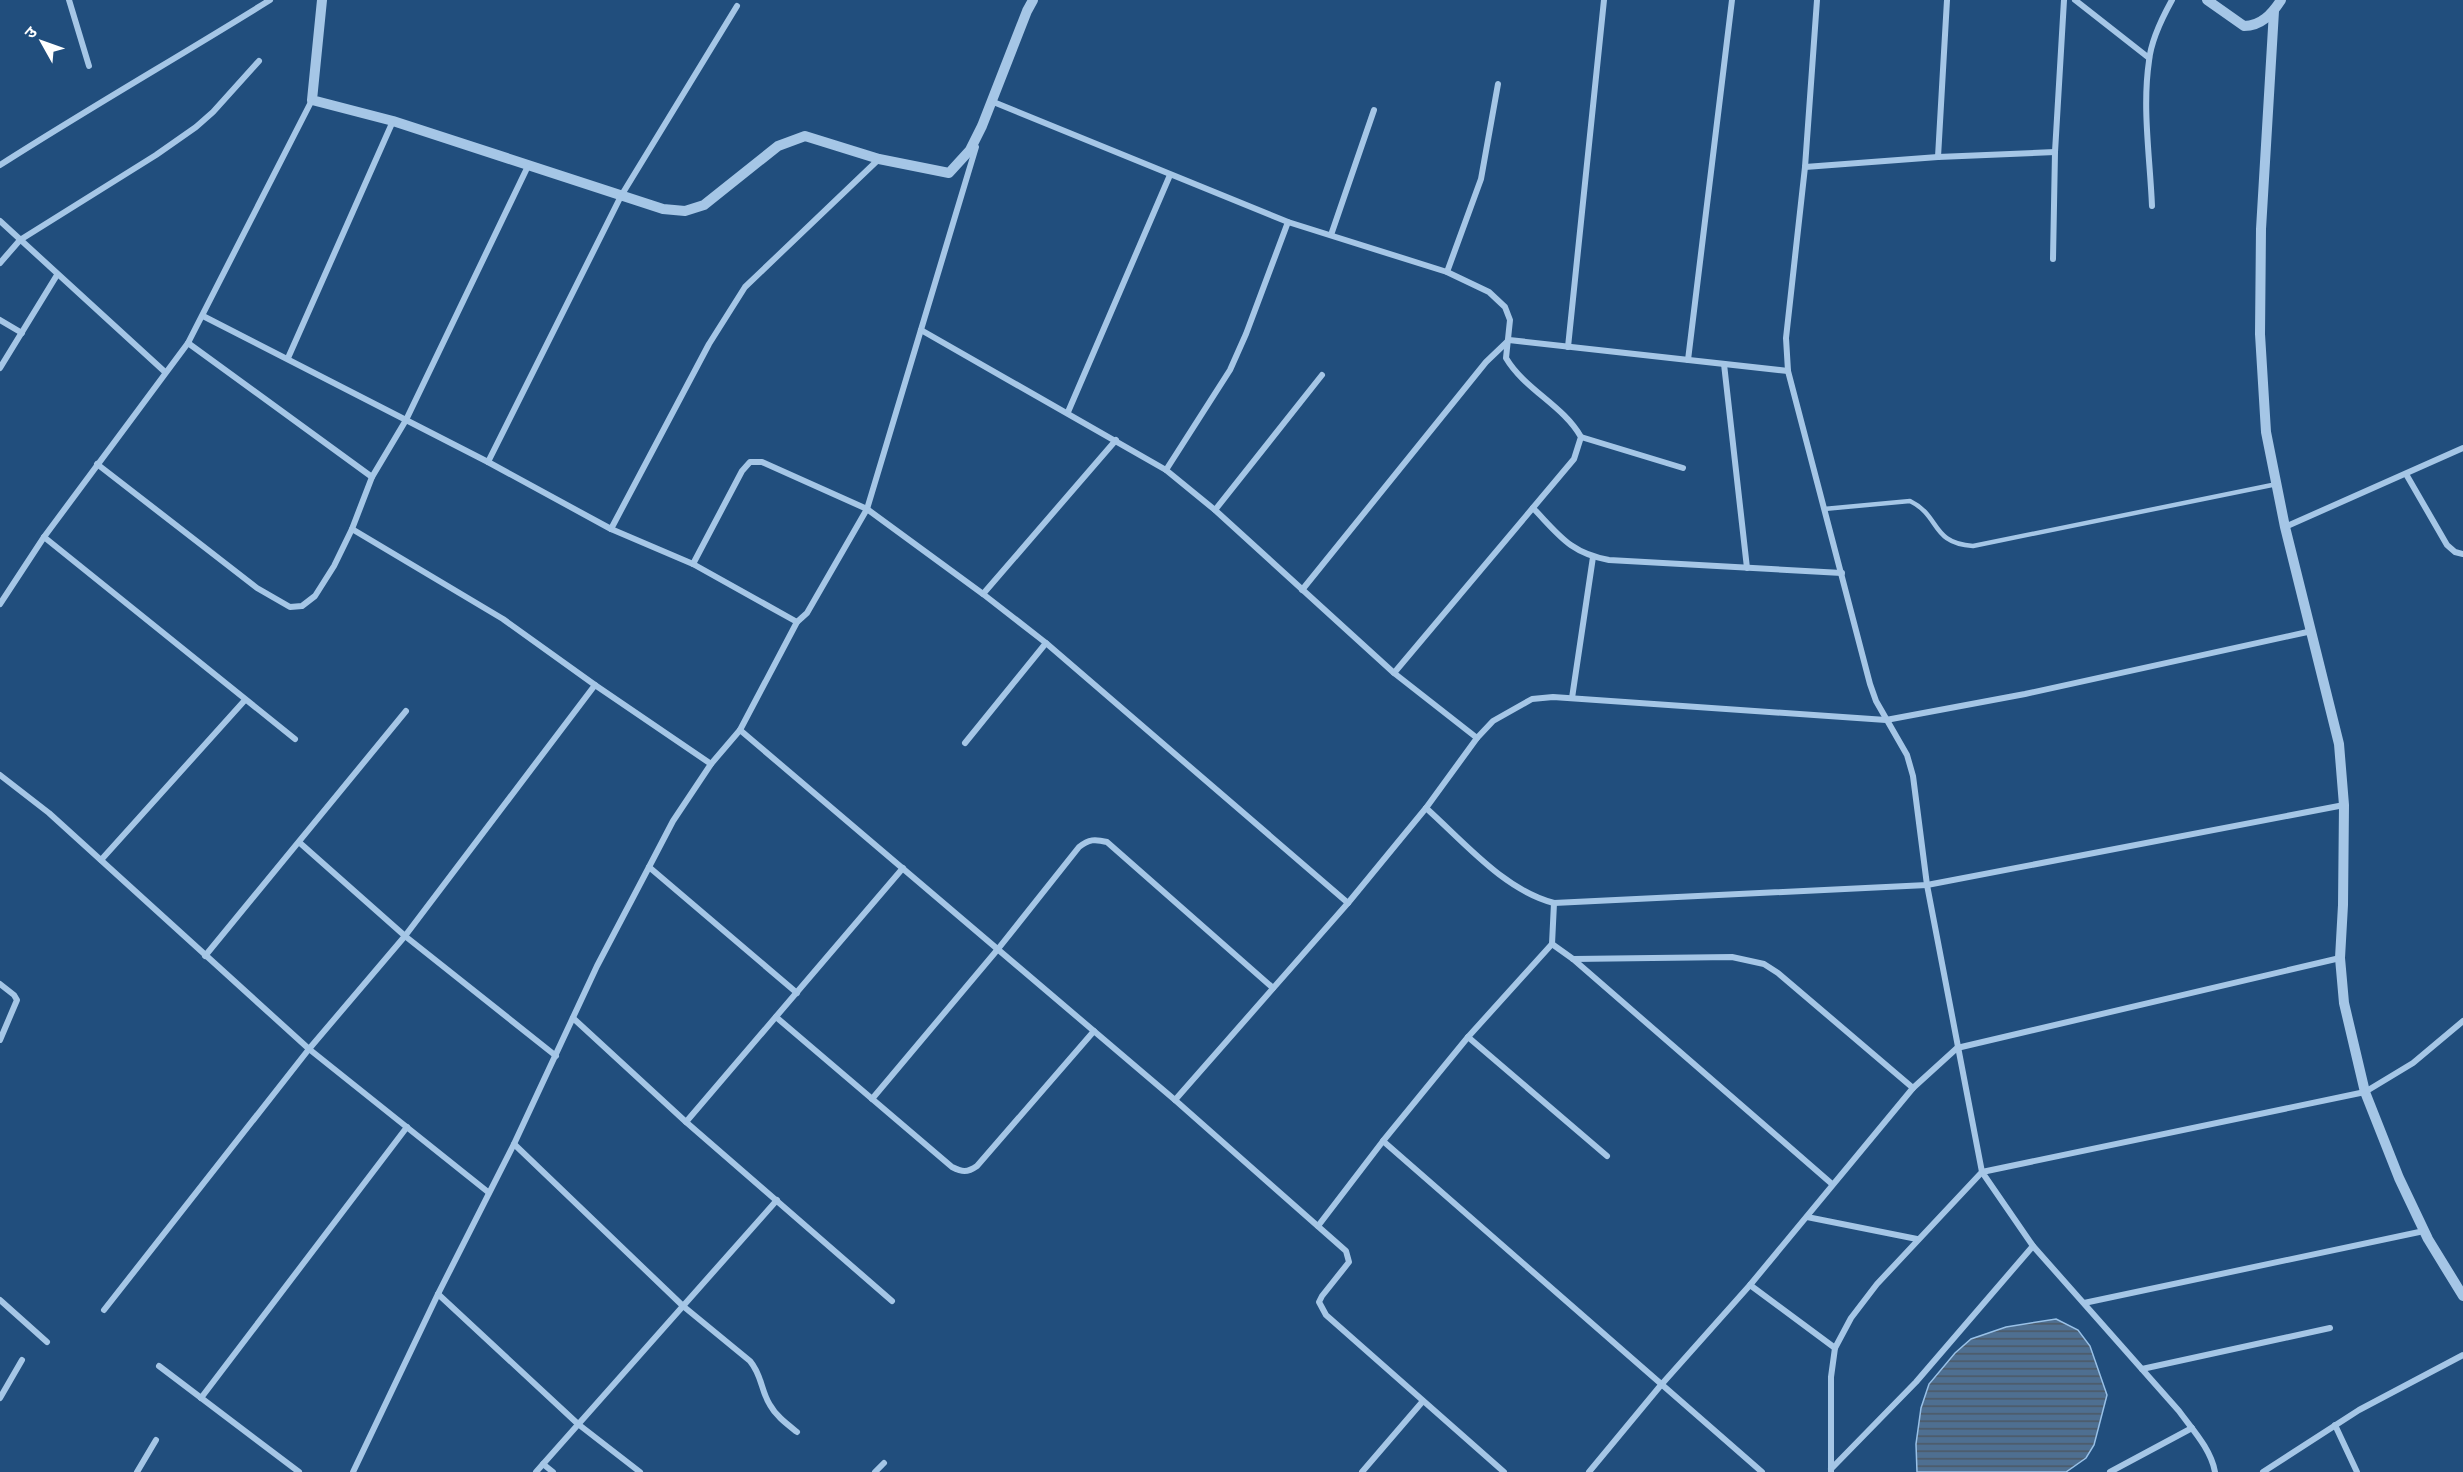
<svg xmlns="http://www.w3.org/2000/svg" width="2463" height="1472" font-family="'Nunito Sans','Noto Sans Devanagari',sans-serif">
	<defs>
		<pattern id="water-rules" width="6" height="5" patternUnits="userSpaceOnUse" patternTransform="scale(1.5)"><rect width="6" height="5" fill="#4e6f91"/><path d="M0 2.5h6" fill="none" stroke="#4d5864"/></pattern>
	</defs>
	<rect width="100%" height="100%" fill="#214e7d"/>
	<polygon fill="url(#water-rules)" stroke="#99c1e7" stroke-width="1.5" points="2056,1319 2078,1330 2090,1346 2107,1395 2094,1445 2086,1458 2066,1472 1917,1472 1916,1444 1921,1408 1929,1384 1955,1353 1971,1339 2006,1327"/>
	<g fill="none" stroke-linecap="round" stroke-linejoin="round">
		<path stroke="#a5c6e6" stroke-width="4.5" d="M1824 509 1910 501C1941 516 1930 543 1973 546L2277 484"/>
		<g stroke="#a5c6e6" stroke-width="6">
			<polyline points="69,0 89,66"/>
			<polyline points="1817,0 1805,167 1786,338 1788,371 1870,684 1876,701 1907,755 1913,776 1927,885 1982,1172 1877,1284 1851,1318 1835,1348 1831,1377 1831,1472"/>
			<polyline points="2075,0 2149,58"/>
			<path d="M991 101 1288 222 1447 272 1489 292 1505 307 1510 320 1506 358C1525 390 1563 405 1581 437L1574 459 1394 673"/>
			<polyline points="1938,157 1947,0"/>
			<path d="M0 165C89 108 180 56 270 0"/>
			<polyline points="1805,167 1938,157 2055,152"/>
			<path d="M2152 206C2150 158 2142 108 2149 61 2151 40 2162 18 2172 0"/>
			<polyline points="0,221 165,372"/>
			<polyline points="1331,235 1374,110"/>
			<polyline points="2053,259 2055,152 2064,0"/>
			<polyline points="0,263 20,240 156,155 196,127 213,112 259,61"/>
			<polyline points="1447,272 1481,179 1498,84"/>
			<polyline points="203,316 488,462 611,529 693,564 797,622"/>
			<polyline points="0,320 22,333"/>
			<polyline points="921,330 1166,470 1215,510 1394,673 1477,738"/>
			<polyline points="188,343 372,477"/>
			<polyline points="1568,347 1604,0"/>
			<polyline points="288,358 393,121"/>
			<polyline points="1688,360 1732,0"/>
			<polyline points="1724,364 1747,568"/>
			<polyline points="0,368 57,275"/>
			<polyline points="1068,412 1170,175"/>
			<polyline points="1581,437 1683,468"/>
			<polyline points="488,462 621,196 737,6"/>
			<polyline points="97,464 257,588 290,607 302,606 315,596 334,566 352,529 372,477 406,420 529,164"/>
			<polyline points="1166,470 1230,370 1246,334 1288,222"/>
			<polyline points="2406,474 2447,545 2455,552 2463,554"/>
			<path d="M1533 508C1559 535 1570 553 1609 560L1842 573"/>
			<polyline points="1215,510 1322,375"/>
			<polyline points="2285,527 2463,448"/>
			<polyline points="352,529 503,619 595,685 711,764"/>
			<polyline points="611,529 709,344 745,287 879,159"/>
			<polyline points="44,537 295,739"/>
			<polyline points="693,564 742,471 750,462 762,462 867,509 983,594 1046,643 1348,903"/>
			<polyline points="1302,590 1486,362 1509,340 1788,371"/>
			<polyline points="983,594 1116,440"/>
			<polyline points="0,604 44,537 188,343 312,100"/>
			<polyline points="1572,698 1593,557"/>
			<polyline points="740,730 1175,1100 1346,1251 1349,1262 1322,1296 1319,1302 1326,1315 1504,1472"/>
			<polyline points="965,743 1046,643"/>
			<polyline points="0,775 49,813 309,1049 488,1192"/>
			<path d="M1426 808C1464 842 1504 890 1554 903L1927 885 2344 805"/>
			<polyline points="300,843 405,936 556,1056"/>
			<polyline points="101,860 245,700"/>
			<polyline points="649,867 797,993"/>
			<polyline points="1552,944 1573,959 1832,1184"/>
			<polyline points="205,956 406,711"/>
			<polyline points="1573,959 1732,957 1764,964 1778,973 1913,1088"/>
			<polyline points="0,984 14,995 17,1000 0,1040"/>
			<path d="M776 1017 952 1167C962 1172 967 1173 977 1166L1094 1031"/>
			<polyline points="573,1018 686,1122 892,1301"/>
			<polyline points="1468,1037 1607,1156"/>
			<path d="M872 1099 998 949 1079 847C1089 839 1095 839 1107 842L1273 988"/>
			<polyline points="1175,1100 1348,903 1426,808 1477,738 1493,721 1532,699 1553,697 1886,720 2025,694 2312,631"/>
			<polyline points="686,1122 903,868"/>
			<polyline points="1383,1141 1762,1472"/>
			<path d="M514 1144 683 1306 750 1361C762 1375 761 1391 770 1405 776 1416 787 1424 797 1432"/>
			<polyline points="1807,1217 1917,1239"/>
			<polyline points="1318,1226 1383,1141 1468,1037 1552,944 1554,903"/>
			<polyline points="1750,1285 1835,1348"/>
			<polyline points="438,1294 578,1424 640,1472"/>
			<polyline points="0,1300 47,1342"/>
			<polyline points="2084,1303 2424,1231"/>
			<polyline points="104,1310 309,1049 405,936 595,685"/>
			<polyline points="159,1366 299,1472"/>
			<polyline points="2142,1369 2330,1328"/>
			<polyline points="0,1398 22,1360"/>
			<polyline points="201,1398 407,1127"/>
			<polyline points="2335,1425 2357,1472"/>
			<polyline points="543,1464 553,1472"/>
			<polyline points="1831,1469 1916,1382 2033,1246"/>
			<polyline points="137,1472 156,1440"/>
			<polyline points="353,1472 438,1294 514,1144 597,966 649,867 673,821 711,764 740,730 797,622 807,613 867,509 976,147"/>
			<polyline points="536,1472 777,1200"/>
			<polyline points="875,1472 884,1463"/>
			<polyline points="1362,1472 1423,1401"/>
			<polyline points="1589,1472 1661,1385 1750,1285 1913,1088 1957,1048 2340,958"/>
			<polyline points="2110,1472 2192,1428"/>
			<path d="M2215 1472C2211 1449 2192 1429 2179 1411L2033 1246 1982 1172 2365 1092 2413 1063 2463 1021"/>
			<polyline points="2263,1472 2359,1410 2463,1355"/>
		</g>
		<g stroke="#a5c6e6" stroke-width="10">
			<polyline points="322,0 312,100 393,121 663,209 685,211 704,205 778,146 805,136 879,159 949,173 970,150 982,126 1027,11 1033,0"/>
			<path d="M2207 0 2244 26C2261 26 2272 14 2281 0"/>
			<polyline points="2274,11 2261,229 2260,334 2266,432 2285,527 2339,744 2344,805 2343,905 2340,958 2344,1003 2365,1092 2399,1178 2428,1239 2463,1296"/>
		</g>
	</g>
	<g transform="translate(42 42) rotate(310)" stroke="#214e7d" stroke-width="4.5" paint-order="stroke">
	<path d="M0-4.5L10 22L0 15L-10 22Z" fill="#ffffff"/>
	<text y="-9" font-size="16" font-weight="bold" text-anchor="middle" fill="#ffffff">उ</text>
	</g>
</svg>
